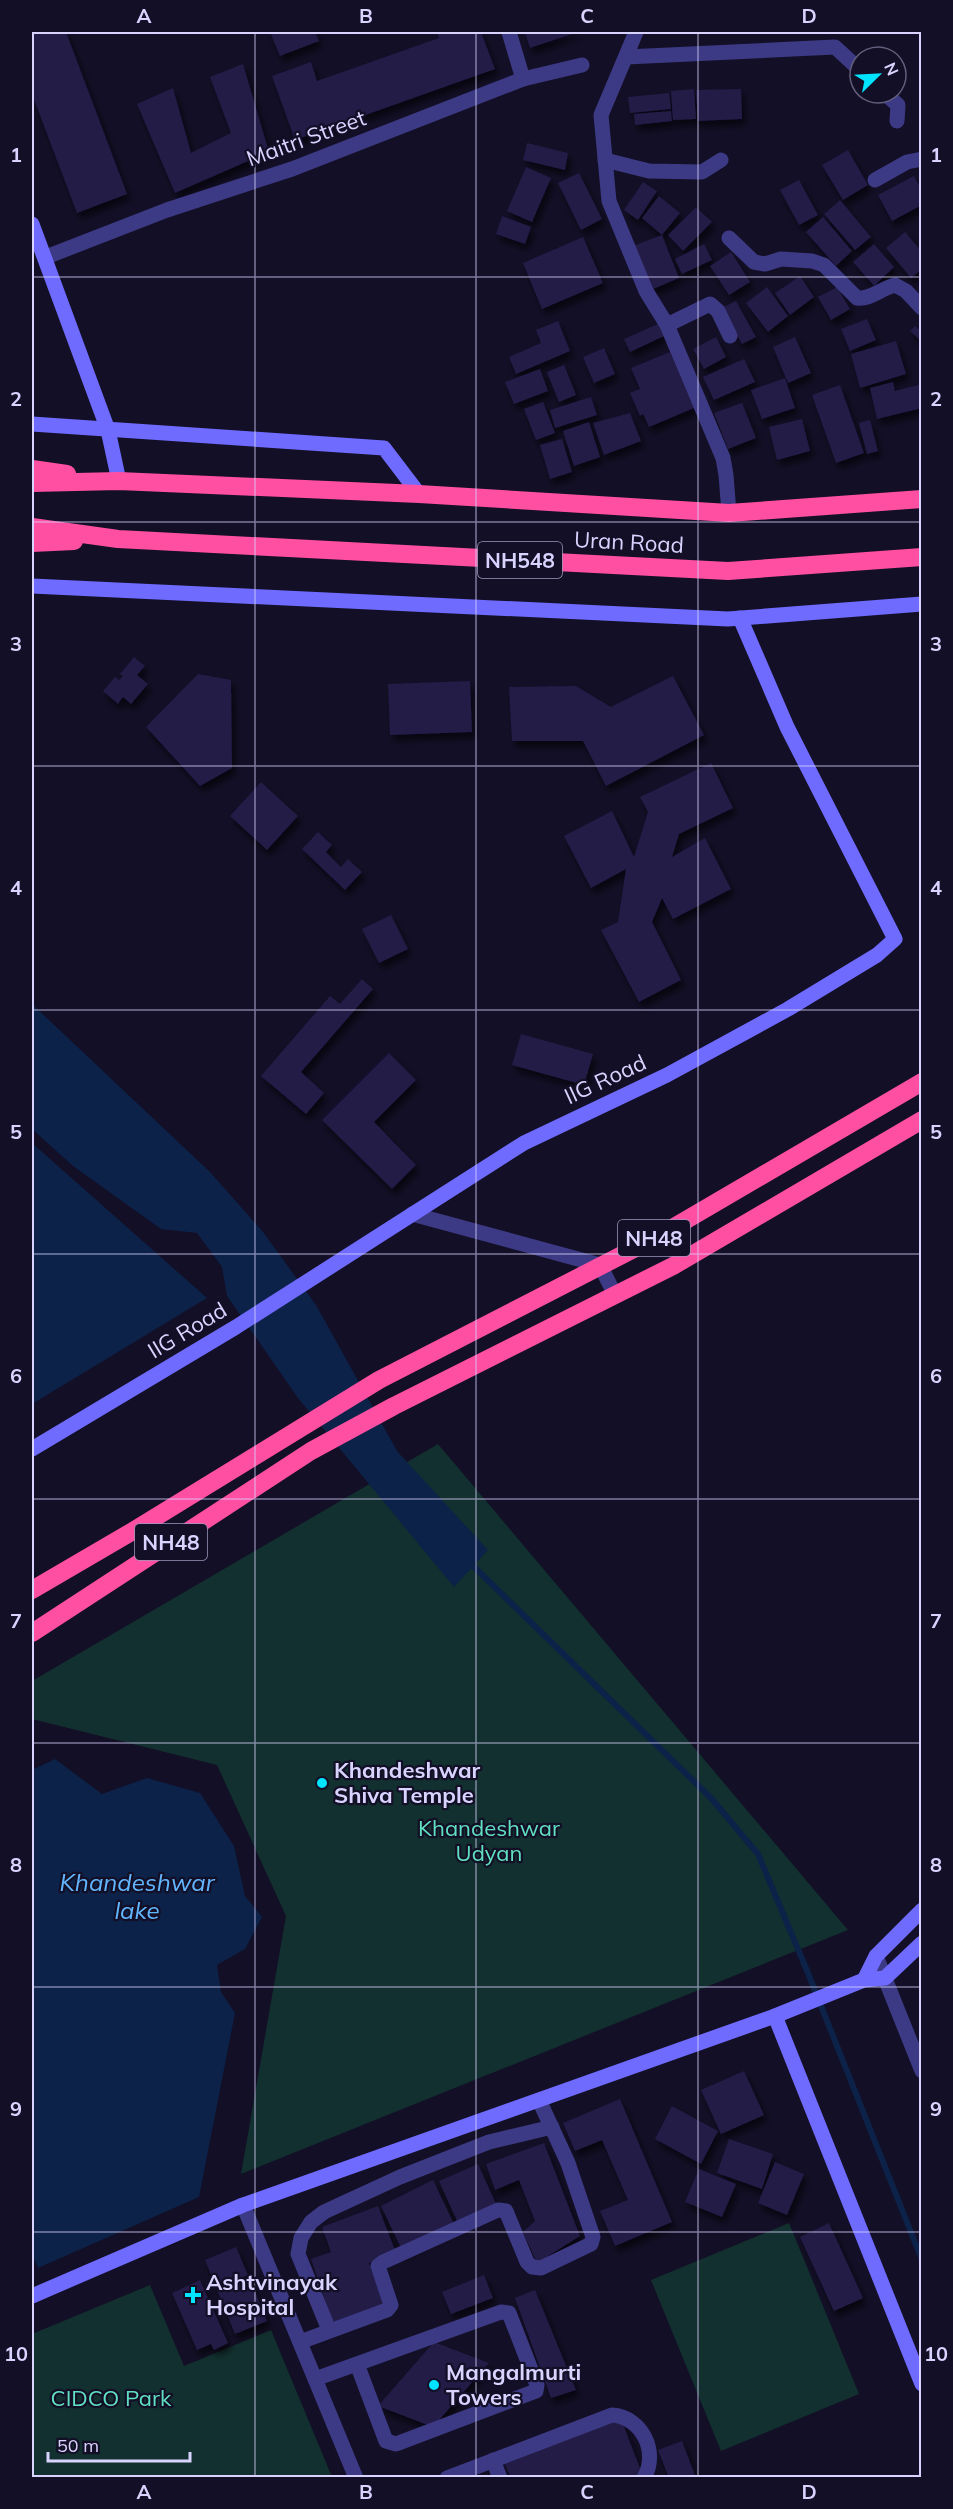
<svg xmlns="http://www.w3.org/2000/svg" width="953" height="2509" font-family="Mulish,sans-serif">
	<defs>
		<filter id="shadow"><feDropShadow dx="3.5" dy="6" stdDeviation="3" flood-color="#0009"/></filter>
	</defs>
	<rect width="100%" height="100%" fill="#130f26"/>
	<g fill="#12302f">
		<polygon points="438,1444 848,1930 241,2174 286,1916 217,1765 32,1719 32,1681"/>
		<polygon points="789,2223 859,2394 721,2451 651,2280"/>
		<polygon points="150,2285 184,2366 271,2330 332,2477 32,2477 32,2334"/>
	</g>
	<g fill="#0c2248">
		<polygon points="32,1004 210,1172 263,1232 316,1305 397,1451 488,1550 454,1587 298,1398 227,1296 222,1267 197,1233 161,1229 73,1166 32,1129"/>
		<polygon points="32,1143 207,1298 32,1404"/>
		<polygon points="55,1759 102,1794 147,1778 200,1793 234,1846 245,1896 262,1917 245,1949 217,1965 221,1992 235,2013 199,2197 38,2268 32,2254 32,1770"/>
	</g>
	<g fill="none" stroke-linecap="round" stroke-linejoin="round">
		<polyline stroke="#0c2248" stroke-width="6" points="467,1560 711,1798 758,1854 808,1973 922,2260"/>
	</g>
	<g fill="#241b47" filter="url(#shadow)">
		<polygon points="32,32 66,32 127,194 77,213 32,94"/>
		<polygon points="270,32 315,32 319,41 280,56"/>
		<polygon points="437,32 481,32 495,69 295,140 272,76 311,62 317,81 439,38"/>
		<polygon points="525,32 578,32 530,48"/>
		<polygon points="243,64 269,152 175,193 137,104 173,88 191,153 231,133 210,77"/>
		<polygon points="694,89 696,119 673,120 671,91"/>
		<polygon points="741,89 742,119 698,121 696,90"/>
		<polygon points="669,93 671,109 630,113 628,97"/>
		<polygon points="671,111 672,121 635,125 634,114"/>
		<polygon points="527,143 568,153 565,170 523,160"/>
		<polygon points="848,150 868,185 843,200 822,165"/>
		<polygon points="526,167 551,178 532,222 507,211"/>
		<polygon points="579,173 602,219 581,230 558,183"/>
		<polygon points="914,176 922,191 922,205 892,221 878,195"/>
		<polygon points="799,180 818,215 799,225 780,190"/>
		<polygon points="643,182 657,191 638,220 624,210"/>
		<polygon points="659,196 680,213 662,235 642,218"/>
		<polygon points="840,200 871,237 855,250 824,214"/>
		<polygon points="696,207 712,222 683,251 668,235"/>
		<polygon points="502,216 531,227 525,244 496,234"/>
		<polygon points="823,217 852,251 836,266 806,232"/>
		<polygon points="905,232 922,252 922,269 911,278 886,248"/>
		<polygon points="662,235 679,278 651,290 633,246"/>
		<polygon points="583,237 603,283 542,309 523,263"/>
		<polygon points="704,244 712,260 682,274 675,259"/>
		<polygon points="874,244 894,267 874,286 853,262"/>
		<polygon points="731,252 750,282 729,295 710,266"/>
		<polygon points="800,276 814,297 790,315 775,293"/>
		<polygon points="767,287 788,316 768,332 746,303"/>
		<polygon points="837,287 850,309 831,320 818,297"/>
		<polygon points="736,301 756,337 742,344 722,308"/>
		<polygon points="867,319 876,340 850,351 841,329"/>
		<polygon points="558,321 570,351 516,374 509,357 541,343 536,330"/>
		<polygon points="658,324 664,336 630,352 624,339"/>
		<polygon points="915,326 922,332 922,342 910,331"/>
		<polygon points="716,337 726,357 704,369 693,349"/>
		<polygon points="795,337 811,373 788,383 773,347"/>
		<polygon points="896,341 906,374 860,388 851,354"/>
		<polygon points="604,348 615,374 594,383 583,357"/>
		<polygon points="670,352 694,408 649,427 643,414 640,416 630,393 640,389 631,368"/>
		<polygon points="744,359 755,382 714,400 703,377"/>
		<polygon points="564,365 576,395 559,402 547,372"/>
		<polygon points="540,369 548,391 514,404 505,382"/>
		<polygon points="785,378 795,408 762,419 751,390"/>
		<polygon points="893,382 895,391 922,384 922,408 877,419 870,388"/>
		<polygon points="840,385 864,453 836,463 812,395"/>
		<polygon points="591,397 597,415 555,428 550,410"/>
		<polygon points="543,402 555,433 536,440 524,409"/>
		<polygon points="742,403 756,438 728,449 714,413"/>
		<polygon points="630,413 641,441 604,455 593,423"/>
		<polygon points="802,419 810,451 777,460 769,427"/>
		<polygon points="870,420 878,451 867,454 859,423"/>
		<polygon points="589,422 600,457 574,466 563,431"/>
		<polygon points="562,439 572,472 550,479 540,445"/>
		<polygon points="134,657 145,666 137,675 148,684 131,704 123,697 118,704 103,691 115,677 119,680 123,676 120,674"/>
		<polygon points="198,674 231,680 232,768 200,786 146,727"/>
		<polygon points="673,676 704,735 606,786 583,741 512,741 509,687 576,686 611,707"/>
		<polygon points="470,681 472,732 390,735 388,684"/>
		<polygon points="711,763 733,808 679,834 672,857 705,838 731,889 673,919 662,898 652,922 681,980 639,1002 601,930 618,922 626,869 591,888 564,836 612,811 634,857 648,812 640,797"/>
		<polygon points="261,782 298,816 267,850 230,816"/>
		<polygon points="318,832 332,845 326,852 341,867 348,859 362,872 345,890 302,849"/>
		<polygon points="391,915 408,949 379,963 362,929"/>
		<polygon points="362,979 373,989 301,1072 324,1093 306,1114 261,1076 330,996 340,1004"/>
		<polygon points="521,1034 593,1054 584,1085 512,1065"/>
		<polygon points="389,1053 416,1080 374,1122 416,1165 392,1189 322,1120"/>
		<polygon points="744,2071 764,2115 721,2134 701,2090"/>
		<polygon points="620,2099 672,2222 615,2246 600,2211 628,2200 602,2140 575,2151 563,2123"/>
		<polygon points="672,2106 718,2131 701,2164 655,2139"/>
		<polygon points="729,2139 773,2154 762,2189 717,2173"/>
		<polygon points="544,2143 580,2236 537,2263 523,2232 535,2221 519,2180 495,2190 486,2164"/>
		<polygon points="775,2162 804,2174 787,2215 758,2203"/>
		<polygon points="478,2164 497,2206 458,2223 439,2181"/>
		<polygon points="699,2169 736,2184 722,2217 685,2202"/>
		<polygon points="433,2180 455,2226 403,2252 381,2206"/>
		<polygon points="378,2206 396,2253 369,2263 384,2306 333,2323 311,2259 331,2252 322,2227"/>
		<polygon points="829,2223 863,2298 834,2311 800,2237"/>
		<polygon points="236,2247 248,2275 217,2289 205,2260"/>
		<polygon points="484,2275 493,2298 451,2314 442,2292"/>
		<polygon points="249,2277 267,2321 235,2334 217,2290"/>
		<polygon points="200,2280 228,2343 214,2350 211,2344 197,2350 172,2293"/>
		<polygon points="535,2290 576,2390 551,2398 515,2298"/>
		<polygon points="434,2342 489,2363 433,2427 378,2406"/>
		<polygon points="621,2419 643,2476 511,2478 505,2464"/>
		<polygon points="682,2441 696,2478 669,2478 658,2450"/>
	</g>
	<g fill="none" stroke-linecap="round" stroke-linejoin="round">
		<g stroke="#3d3a85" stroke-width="15">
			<polyline points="509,32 523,79"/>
			<polyline points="636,32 601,115 609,201 646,291 667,325 723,458 726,475 729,513"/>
			<polyline points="626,57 835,47 860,70"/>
			<polyline points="884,93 898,105 897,121"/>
			<polyline points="605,160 649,171 702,172 721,160"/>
			<polyline points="875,180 907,162 922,159"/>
			<path d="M729 238 754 262 765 264 781 259 812 261 824 265 857 298C870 300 882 288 895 285L906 291 922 308"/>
			<polyline points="46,257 167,210 292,169 523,79 582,65"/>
			<polyline points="667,325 710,304 718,311 730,336"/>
			<polyline points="412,1214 600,1265 615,1295"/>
			<polyline points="876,1956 922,2071"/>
			<polyline points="243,2205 356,2478"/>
			<polyline points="329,2330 298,2254 301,2238 311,2222 324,2212 400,2177 489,2142 552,2127"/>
			<polyline points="300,2342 387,2310 391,2305 378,2266 383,2262 498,2210 506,2211 527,2262 532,2267 541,2268 591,2244 593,2237 568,2163 539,2100"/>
			<polyline points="315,2379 501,2312 509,2313 537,2385 536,2391 396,2444 386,2441 357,2364"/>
			<polyline points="493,2460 500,2478"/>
			<path d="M447 2478 612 2415C642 2417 659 2452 644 2478"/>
		</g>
		<g stroke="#6f6bff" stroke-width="15">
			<polyline points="32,224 108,430 119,481"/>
			<polyline points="32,424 384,448 419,494"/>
			<polyline points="32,586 728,619 922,604"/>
			<polyline points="32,1449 236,1327 524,1143 667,1075 788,1009 877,955 895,939 787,727 740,618"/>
			<polyline points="864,1980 876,1956 922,1910"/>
			<polyline points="775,2016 922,2384"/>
			<polyline points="32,2296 243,2205 775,2016 864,1980 885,1978 922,1943"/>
		</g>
		<g stroke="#ff4fa3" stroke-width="18">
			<polyline points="32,469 67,474"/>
			<polyline points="32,483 119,481 419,494 729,513 922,499"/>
			<polyline points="32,527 118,539 728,571 922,557"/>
			<polyline points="32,543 74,541"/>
			<polyline points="32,1590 133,1531 379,1380 657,1237 922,1082"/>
			<polyline points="32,1633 311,1451 394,1406 673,1266 922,1120"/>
		</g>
	</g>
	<path fill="none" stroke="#d9d4ff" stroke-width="1.5" stroke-opacity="0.55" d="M255 32V2478M476 32V2478M698 32V2478M32 277H922M32 522H922M32 766H922M32 1010H922M32 1254H922M32 1499H922M32 1743H922M32 1987H922M32 2232H922"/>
	<g fill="#00e5ff" stroke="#130f26" stroke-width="2">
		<circle cx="322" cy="1783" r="6"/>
		<path d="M190 2286h6v6h6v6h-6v6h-6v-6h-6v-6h6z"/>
		<circle cx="434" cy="2385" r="6"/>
	</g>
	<g text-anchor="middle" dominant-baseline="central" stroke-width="4.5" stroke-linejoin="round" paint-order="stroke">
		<g fill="#130f26" stroke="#9e99be" stroke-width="1.5">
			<rect x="478" y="542" width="84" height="36" rx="4.5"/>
			<rect x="618" y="1220" width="72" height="36" rx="4.5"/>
			<rect x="135" y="1524" width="72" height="36" rx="4.5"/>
		</g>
		<g font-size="21" font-weight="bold" fill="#d9d4ff">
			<text x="520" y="560">NH548</text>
			<text x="654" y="1238">NH48</text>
			<text x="171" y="1542">NH48</text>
		</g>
		<g font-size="22" fill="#d9d4ff" stroke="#130f26">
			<text transform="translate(306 138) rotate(-20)">Maitri Street</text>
			<text transform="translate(629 542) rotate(3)">Uran Road</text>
			<text transform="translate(605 1079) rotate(-25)">IIG Road</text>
			<text transform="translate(187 1330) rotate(-31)">IIG Road</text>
		</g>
		<g font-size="22" font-weight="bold" fill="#d9d4ff" stroke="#130f26" text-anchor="start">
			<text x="334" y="1770">Khandeshwar<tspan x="334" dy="25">Shiva Temple</tspan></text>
			<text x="206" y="2282">Ashtvinayak<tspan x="206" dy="25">Hospital</tspan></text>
			<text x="446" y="2372">Mangalmurti<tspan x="446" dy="25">Towers</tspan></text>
		</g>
		<g font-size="22" fill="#5fe0c0" stroke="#130f26">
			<text x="489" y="1828">Khandeshwar<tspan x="489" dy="25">Udyan</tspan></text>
			<text x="111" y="2398">CIDCO Park</text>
		</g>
		<g font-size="24" font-style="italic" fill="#62b6ff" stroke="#130f26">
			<text x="137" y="1882">Khandeshwar<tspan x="137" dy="28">lake</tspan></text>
		</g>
	</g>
	<rect width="953" height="2509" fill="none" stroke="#130f26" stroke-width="66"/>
	<g transform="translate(878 75) rotate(66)"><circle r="28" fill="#130f26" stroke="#625e7d" stroke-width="1.5"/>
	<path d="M0-4.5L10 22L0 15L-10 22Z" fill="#00e5ff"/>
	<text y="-9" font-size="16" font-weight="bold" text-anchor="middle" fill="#d9d4ff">N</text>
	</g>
	<path d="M48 2452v9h142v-9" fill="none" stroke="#d9d4ff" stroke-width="3"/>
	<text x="57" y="2452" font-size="18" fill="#d9d4ff" stroke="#130f26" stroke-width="4.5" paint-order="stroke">50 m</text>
	<rect x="33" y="33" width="887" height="2443" fill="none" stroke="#d9d4ff" stroke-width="2"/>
	<g font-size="20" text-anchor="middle" font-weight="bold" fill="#d9d4ff">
		<text x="144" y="23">A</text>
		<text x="366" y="23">B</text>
		<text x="587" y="23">C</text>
		<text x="809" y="23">D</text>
		<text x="16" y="162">1</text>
		<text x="936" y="162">1</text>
		<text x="16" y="406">2</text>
		<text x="936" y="406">2</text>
		<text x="16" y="651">3</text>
		<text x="936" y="651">3</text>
		<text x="16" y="895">4</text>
		<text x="936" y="895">4</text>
		<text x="16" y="1139">5</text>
		<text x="936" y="1139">5</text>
		<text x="16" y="1383">6</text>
		<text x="936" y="1383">6</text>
		<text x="16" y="1628">7</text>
		<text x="936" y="1628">7</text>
		<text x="16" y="1872">8</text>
		<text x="936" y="1872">8</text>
		<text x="16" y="2116">9</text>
		<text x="936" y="2116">9</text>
		<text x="16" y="2361">10</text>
		<text x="936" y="2361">10</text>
		<text x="144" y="2499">A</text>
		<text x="366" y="2499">B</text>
		<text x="587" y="2499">C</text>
		<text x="809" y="2499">D</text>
	</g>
</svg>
